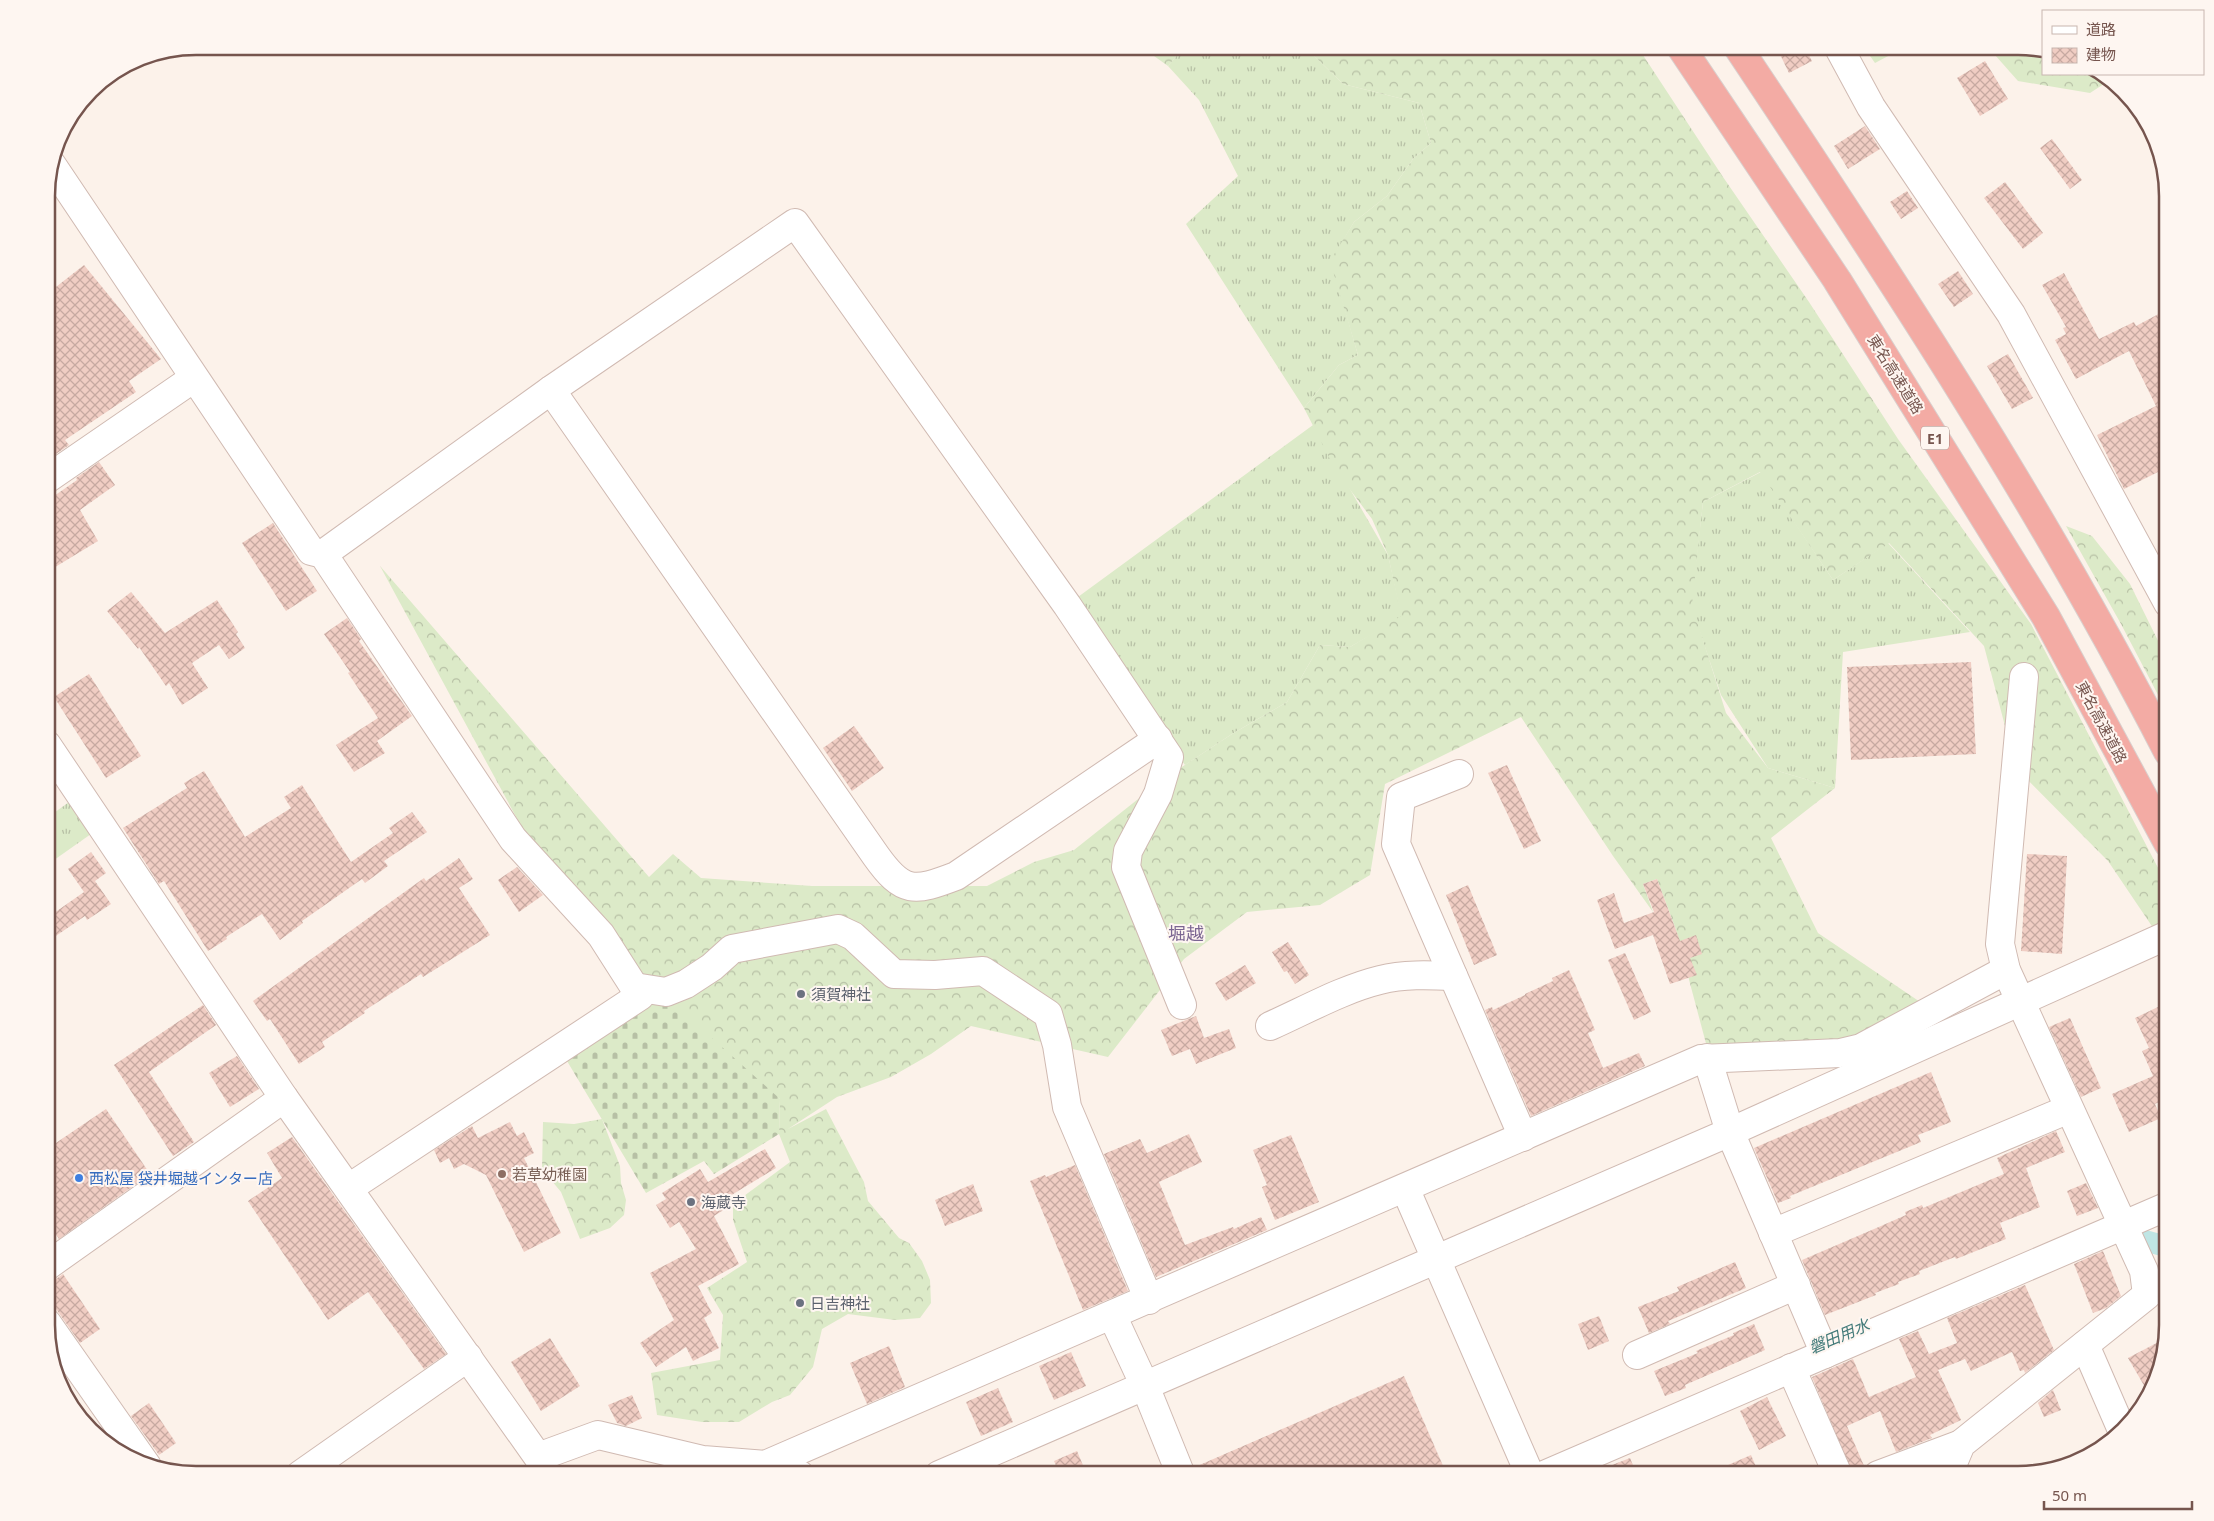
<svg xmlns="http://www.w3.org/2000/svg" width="2214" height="1521" font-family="'Noto Sans','Noto Sans JP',sans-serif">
	<defs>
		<pattern id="grass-tufts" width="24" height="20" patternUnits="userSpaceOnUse" patternTransform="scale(1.25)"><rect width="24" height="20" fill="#dceac8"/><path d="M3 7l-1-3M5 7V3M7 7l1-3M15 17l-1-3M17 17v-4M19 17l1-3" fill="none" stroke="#b7c0a5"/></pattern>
		<pattern id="forest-crowns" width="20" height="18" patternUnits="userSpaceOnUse" patternTransform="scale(1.25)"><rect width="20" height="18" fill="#dceac8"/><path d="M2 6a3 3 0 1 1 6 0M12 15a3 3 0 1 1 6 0" fill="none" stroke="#b7c0a5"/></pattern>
		<pattern id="cemetery-stones" width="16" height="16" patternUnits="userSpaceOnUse" patternTransform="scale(1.25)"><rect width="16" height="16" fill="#dceac8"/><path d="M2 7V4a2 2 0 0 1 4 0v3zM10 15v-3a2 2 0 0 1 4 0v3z" fill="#b7c0a5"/></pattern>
		<pattern id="building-cross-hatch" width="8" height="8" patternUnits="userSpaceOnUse" patternTransform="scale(1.25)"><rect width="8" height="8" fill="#f0cdc3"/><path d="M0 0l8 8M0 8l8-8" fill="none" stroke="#c7a9a1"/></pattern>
	</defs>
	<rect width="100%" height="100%" fill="#fcf2ea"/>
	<g fill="url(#grass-tufts)">
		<polygon points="1185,46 1304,46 1343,84 1419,103 1431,143 1413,159 1387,196 1354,222 1331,261 1358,355 1339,365 1304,408 1186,224 1238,176 1199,100 1168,66"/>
		<polygon points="1313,425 1388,555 1402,617 1350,647 1320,645 1287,702 1232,734 1185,765 1067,605"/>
		<polygon points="1761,472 1833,580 1888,543 1970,632 1843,652 1835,788 1768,768 1721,695 1691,605 1703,502"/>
		<polygon points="69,802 91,834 47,865 47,818"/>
	</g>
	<g fill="url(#forest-crowns)">
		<polygon points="1140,46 1185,46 1168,66"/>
		<polygon points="1304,46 1637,46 1723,177 1809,302 1898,439 2031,624 2168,887 2168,950 2108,861 2016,768 1984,646 1889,543 1833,580 1760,472 1703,502 1692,605 1726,713 1768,768 1835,788 1771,838 1818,933 1932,1010 1878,1039 1708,1051 1675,927 1657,879 1643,884 1653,912 1613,856 1521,717 1385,784 1370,875 1320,905 1247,912 1184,959 1108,1057 971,1026 931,1054 891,1077 837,1097 788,1129 826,1109 864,1182 868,1201 899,1238 909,1243 922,1261 930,1280 931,1303 920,1318 895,1320 848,1314 822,1329 813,1367 790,1395 772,1402 739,1422 702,1422 657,1415 651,1373 720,1360 723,1315 707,1288 747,1262 733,1220 733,1204 790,1162 779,1134 780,1099 650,1002 648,978 601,935 552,883 380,566 649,877 673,854 701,878 812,886 987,886 1034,862 1074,850 1162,780 1232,734 1287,702 1320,645 1350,647 1401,616 1388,555 1372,519 1336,471 1304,408 1339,365 1358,355 1330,261 1354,222 1387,196 1413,159 1431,143 1419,103 1343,84"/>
		<polygon points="1863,46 1907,46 1875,63"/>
		<polygon points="1987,46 2018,46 2043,50 2043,74 2103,74 2110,80 2090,93 2018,81"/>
		<polygon points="2066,526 2092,536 2130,584 2168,661 2168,714 2121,624"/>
		<polygon points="602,1119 620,1166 621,1183 626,1200 624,1215 610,1228 580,1239 561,1192 542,1169 543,1122 574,1124"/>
	</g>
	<polygon fill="url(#cemetery-stones)" points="650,1002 673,1003 780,1099 779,1134 714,1174 704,1161 646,1193 564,1056"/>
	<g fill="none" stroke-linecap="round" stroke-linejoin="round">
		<polyline stroke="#bfe5e4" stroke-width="21" points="2117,1233 2168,1247"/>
	</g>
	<g fill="url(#building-cross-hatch)">
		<polygon points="1776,46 1804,46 1812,61 1789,73"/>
		<polygon points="1985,61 2008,99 1980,116 1957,78"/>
		<polygon points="1865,126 1880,149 1848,169 1834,146"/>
		<polygon points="2052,139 2082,180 2070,189 2040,148"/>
		<polygon points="2005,182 2043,233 2023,249 1984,198"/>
		<polygon points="1907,191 1918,208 1901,219 1890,202"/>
		<polygon points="84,265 161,359 129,381 136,392 65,440 69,445 47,460 47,294"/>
		<polygon points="1958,271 1973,294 1954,307 1938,284"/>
		<polygon points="2064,273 2099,339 2134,322 2136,326 2168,309 2168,467 2124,489 2097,435 2156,406 2129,351 2076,379 2055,340 2066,334 2063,328 2066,327 2042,285"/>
		<polygon points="2008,354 2033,398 2012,409 1987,366"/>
		<polygon points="99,462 115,485 80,510 98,541 47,572 47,501 77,480 76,478"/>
		<polygon points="273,523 317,591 286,611 242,543"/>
		<polygon points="131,592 165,633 217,600 238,632 236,634 245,648 229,659 219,645 192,663 208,688 182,705 169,683 166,686 139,647 138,649 107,611"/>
		<polygon points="347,618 361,639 359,641 412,716 377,741 385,753 354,772 336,745 378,718 348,673 350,672 324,634"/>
		<polygon points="1971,662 1976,754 1851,760 1847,667"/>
		<polygon points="89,674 141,756 106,778 54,697"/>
		<polygon points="854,726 884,768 852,791 823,748"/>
		<polygon points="1507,765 1541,841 1524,849 1488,773"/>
		<polygon points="204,771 245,837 291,808 284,797 302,785 351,862 393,833 389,828 412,812 427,832 384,861 388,866 365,883 362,879 302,921 303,923 280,940 262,914 226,937 227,939 208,951 164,881 159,884 123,828 187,788 184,783"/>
		<polygon points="91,852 106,873 95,881 111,904 87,920 85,916 47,942 47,918 84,892 68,869"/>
		<polygon points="2027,854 2067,856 2062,954 2021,951"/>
		<polygon points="459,858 473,879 459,888 490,935 423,977 421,974 364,1011 365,1013 322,1042 325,1047 299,1064 270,1019 267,1021 253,1001 424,878 426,881"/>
		<polygon points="517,867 543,895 519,912 498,880"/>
		<polygon points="1657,879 1680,941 1696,935 1702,954 1690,958 1697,975 1670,984 1653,935 1615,949 1597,900 1614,893 1624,923 1654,912 1643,884"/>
		<polygon points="1468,885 1497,955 1474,965 1446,895"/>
		<polygon points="1288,942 1309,975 1295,984 1287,971 1284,972 1272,952"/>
		<polygon points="1625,953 1651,1012 1634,1020 1608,960"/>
		<polygon points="1245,965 1256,983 1226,1001 1215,983"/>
		<polygon points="1569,970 1595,1030 1588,1033 1603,1068 1639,1053 1645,1066 1531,1116 1485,1010 1492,1007 1493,1010 1525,995 1525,994 1553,981 1552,978"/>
		<polygon points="203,1005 216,1025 149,1072 194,1142 173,1156 114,1065"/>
		<polygon points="2162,1005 2168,1018 2168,1111 2163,1100 2155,1104 2161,1118 2129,1132 2112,1094 2153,1076 2142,1051 2149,1048 2135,1018"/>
		<polygon points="1196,1016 1204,1038 1229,1029 1236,1048 1196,1064 1190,1049 1172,1056 1161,1030"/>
		<polygon points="2070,1018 2101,1088 2081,1097 2049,1027"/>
		<polygon points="237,1056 259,1089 230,1107 209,1073"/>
		<polygon points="1931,1072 1951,1122 1918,1135 1921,1142 1790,1196 1791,1198 1778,1203 1754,1148"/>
		<polygon points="106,1109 150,1174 59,1239 47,1221 47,1149"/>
		<polygon points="510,1122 517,1136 524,1132 534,1153 524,1158 561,1233 524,1252 486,1175 464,1164 454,1169 449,1158 440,1163 434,1150 472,1126 478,1138"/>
		<polygon points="2056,1131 2065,1152 2026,1168 2040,1207 2000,1223 2006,1239 1956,1259 1955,1257 1919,1271 1920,1274 1898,1282 1899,1284 1875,1293 1876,1295 1825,1315 1802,1260 1881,1226 1906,1215 1905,1212 1922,1205 1923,1208 2004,1174 1997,1158"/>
		<polygon points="1189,1134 1202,1162 1159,1182 1185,1245 1233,1227 1234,1229 1261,1217 1267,1230 1156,1277 1104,1154 1140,1139 1147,1153"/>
		<polygon points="1291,1135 1319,1202 1275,1220 1262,1187 1267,1185 1253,1150"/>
		<polygon points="292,1137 446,1354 424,1369 368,1292 328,1320 248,1201 282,1178 267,1153"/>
		<polygon points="765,1149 776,1168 720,1202 725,1209 714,1216 739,1264 698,1286 712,1313 704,1318 719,1348 693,1361 686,1347 656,1367 640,1343 674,1320 650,1273 696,1249 679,1222 670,1228 656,1205 666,1199 662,1193 700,1169 708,1182"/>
		<polygon points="1075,1165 1128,1291 1083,1310 1030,1181 1045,1175 1046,1177"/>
		<polygon points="2086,1183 2098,1208 2077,1216 2067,1191"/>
		<polygon points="973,1184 983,1211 945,1226 935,1200"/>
		<polygon points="2103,1251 2121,1296 2106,1308 2093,1313 2074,1264"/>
		<polygon points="1735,1262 1746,1288 1668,1321 1670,1324 1649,1333 1638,1307 1679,1291 1677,1287"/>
		<polygon points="63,1274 100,1329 80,1343 47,1296 47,1281 56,1279"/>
		<polygon points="2025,1285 2054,1350 2025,1373 2024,1370 2020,1371 2012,1352 1971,1371 1965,1359 1938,1370 1961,1420 1930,1435 1932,1438 1896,1452 1880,1411 1847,1426 1865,1468 1863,1471 1853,1475 1812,1377 1853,1359 1869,1397 1916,1377 1899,1339 1918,1331 1929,1354 1957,1343 1947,1318"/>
		<polygon points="1599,1316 1609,1341 1588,1350 1578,1324"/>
		<polygon points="1754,1324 1765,1350 1685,1385 1686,1388 1665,1396 1654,1371 1698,1353 1696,1351 1734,1335 1733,1333"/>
		<polygon points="550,1338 580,1386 541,1411 511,1362"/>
		<polygon points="2166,1338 2160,1373 2149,1394 2128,1358"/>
		<polygon points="889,1346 905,1387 867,1404 850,1363"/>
		<polygon points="1071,1352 1086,1386 1054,1400 1039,1366"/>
		<polygon points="1404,1376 1447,1475 1196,1475 1195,1467"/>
		<polygon points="998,1388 1013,1422 981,1436 966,1402"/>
		<polygon points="2053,1390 2061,1410 2044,1417 2038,1403"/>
		<polygon points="632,1395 642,1418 626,1426 617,1423 608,1405"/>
		<polygon points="1767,1397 1786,1436 1759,1450 1740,1411"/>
		<polygon points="149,1403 176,1443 159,1455 131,1416"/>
		<polygon points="1077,1451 1087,1475 1060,1475 1054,1461"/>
		<polygon points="1751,1455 1757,1469 1745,1475 1705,1475"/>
		<polygon points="1630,1458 1637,1475 1589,1475 1589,1474"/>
	</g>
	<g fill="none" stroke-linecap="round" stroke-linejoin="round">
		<g stroke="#d0bab2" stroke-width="30">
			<g id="minor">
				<polyline points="1838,46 1871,107 2011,314 2168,603"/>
				<polyline points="52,165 311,551 323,554 513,839 601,935 640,996 349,1188"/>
				<path d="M551 390 876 856C903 894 914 892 956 876L1158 739"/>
				<polyline points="47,479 194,378"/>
				<polyline points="323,554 551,390 795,223 1067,605 1169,757 1158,794 1128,851 1126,867 1182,1005"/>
				<polyline points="47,745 284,1098 538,1457 598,1435 703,1460 765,1465 800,1475"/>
				<polyline points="1459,774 1401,797 1396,844 1523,1137"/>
				<polyline points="634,987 666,992 686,984 712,967 732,949 838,929 853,936 894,974 935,975 983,971 1048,1014 1057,1045 1067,1107 1149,1300"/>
				<path d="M1270 1026C1306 1010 1343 989 1380 980 1404 974 1428 975 1453 976"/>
				<polyline points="1707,1058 1730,1132 1825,1354"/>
				<polyline points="1405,1188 1530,1475"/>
				<polyline points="1773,1233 2069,1109"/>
				<polyline points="47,1266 284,1098"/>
				<polyline points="1112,1315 1145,1386 1181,1475"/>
				<polyline points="47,1323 147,1466"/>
				<polyline points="2085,1345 2121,1428"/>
				<polyline points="1637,1355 1796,1285"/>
				<polyline points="1791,1368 1838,1475"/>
				<polyline points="765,1465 1701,1059 1840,1053 1861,1048 2006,970"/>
				<polyline points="300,1475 468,1357"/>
				<polyline points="939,1475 1730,1132 2168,935"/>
				<polyline points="1544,1475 2168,1206"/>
				<polyline points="1878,1475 1961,1444"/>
				<polyline points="1948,1475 1961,1444 2147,1295 2144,1271 2006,970 2000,944 2024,677"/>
			</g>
		</g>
		<g stroke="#d9cfcd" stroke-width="30">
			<g id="highway">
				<polyline points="1680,46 1837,280 2046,617 2168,843"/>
				<path d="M1737 46C1890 275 2042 507 2168 752"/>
			</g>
		</g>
		<use href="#minor" stroke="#fff" stroke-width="28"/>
		<use href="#highway" stroke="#f3aba4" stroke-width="28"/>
	</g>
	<g fill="#6b7280" stroke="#fef6f1" stroke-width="2">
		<circle cx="801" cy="994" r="5"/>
		<circle cx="691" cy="1202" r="5"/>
		<circle cx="800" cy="1303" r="5"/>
	</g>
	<circle fill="#8d6e63" stroke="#fef6f1" stroke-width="2" cx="502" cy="1174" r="5"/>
	<circle fill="#3f7fe0" stroke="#fef6f1" stroke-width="2" cx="79" cy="1178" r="5"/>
	<g text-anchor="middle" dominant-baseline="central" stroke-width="4" stroke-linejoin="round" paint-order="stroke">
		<rect fill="#fef6f1" stroke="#9f857f" stroke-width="1" x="1921" y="426.5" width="28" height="23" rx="4"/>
		<g font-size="14" font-weight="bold" fill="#76554e">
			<text x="1935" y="438">E1</text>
		</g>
		<g font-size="15" fill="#76554e" stroke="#fef6f1">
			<text transform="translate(1896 374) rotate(58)">東名高速道路</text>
			<text transform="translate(2102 722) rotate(62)">東名高速道路</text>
		</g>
		<g font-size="15" fill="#5b616d" stroke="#fef6f1" text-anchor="start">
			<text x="811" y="994">須賀神社</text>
			<text x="701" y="1202">海蔵寺</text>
			<text x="810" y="1303">日吉神社</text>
		</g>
		<g font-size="15" fill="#785e54" stroke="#fef6f1" text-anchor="start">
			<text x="512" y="1174">若草幼稚園</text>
		</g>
		<g font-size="15" fill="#366cbe" stroke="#fef6f1" text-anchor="start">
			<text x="89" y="1178">西松屋 袋井堀越インター店</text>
		</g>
		<g font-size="16" font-style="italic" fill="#427a79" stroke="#fef6f1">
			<text transform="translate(1839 1336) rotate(-23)">磐田用水</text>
		</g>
		<g font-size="18" fill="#7b6692" stroke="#fef6f1">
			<text x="1186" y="933">堀越</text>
		</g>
	</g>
	<path d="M0 0H2214V1521H0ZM196 55H2018A141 141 0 0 1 2159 196V1325A141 141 0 0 1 2018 1466H196A141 141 0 0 1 55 1325V196A141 141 0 0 1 196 55Z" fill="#fef6f1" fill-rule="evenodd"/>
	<path fill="none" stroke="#76554e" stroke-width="2.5" d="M196 55H2018A141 141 0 0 1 2159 196V1325A141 141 0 0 1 2018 1466H196A141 141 0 0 1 55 1325V196A141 141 0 0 1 196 55Z"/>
	<rect x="2042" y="10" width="162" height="65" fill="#fef6f1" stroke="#c8b6b0"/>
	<rect x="2052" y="26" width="25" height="8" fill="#ffffff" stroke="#c8b6b0"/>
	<text x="2086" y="35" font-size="15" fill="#76554e">道路</text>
	<rect x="2052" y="48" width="25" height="15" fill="url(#building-cross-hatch)" stroke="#c8b6b0"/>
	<text x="2086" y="60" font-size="15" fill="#76554e">建物</text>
	<path d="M2044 1501v8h148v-8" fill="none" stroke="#76554e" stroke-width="2.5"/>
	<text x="2052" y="1501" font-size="15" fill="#76554e" stroke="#fef6f1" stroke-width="4" paint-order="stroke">50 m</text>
</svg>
